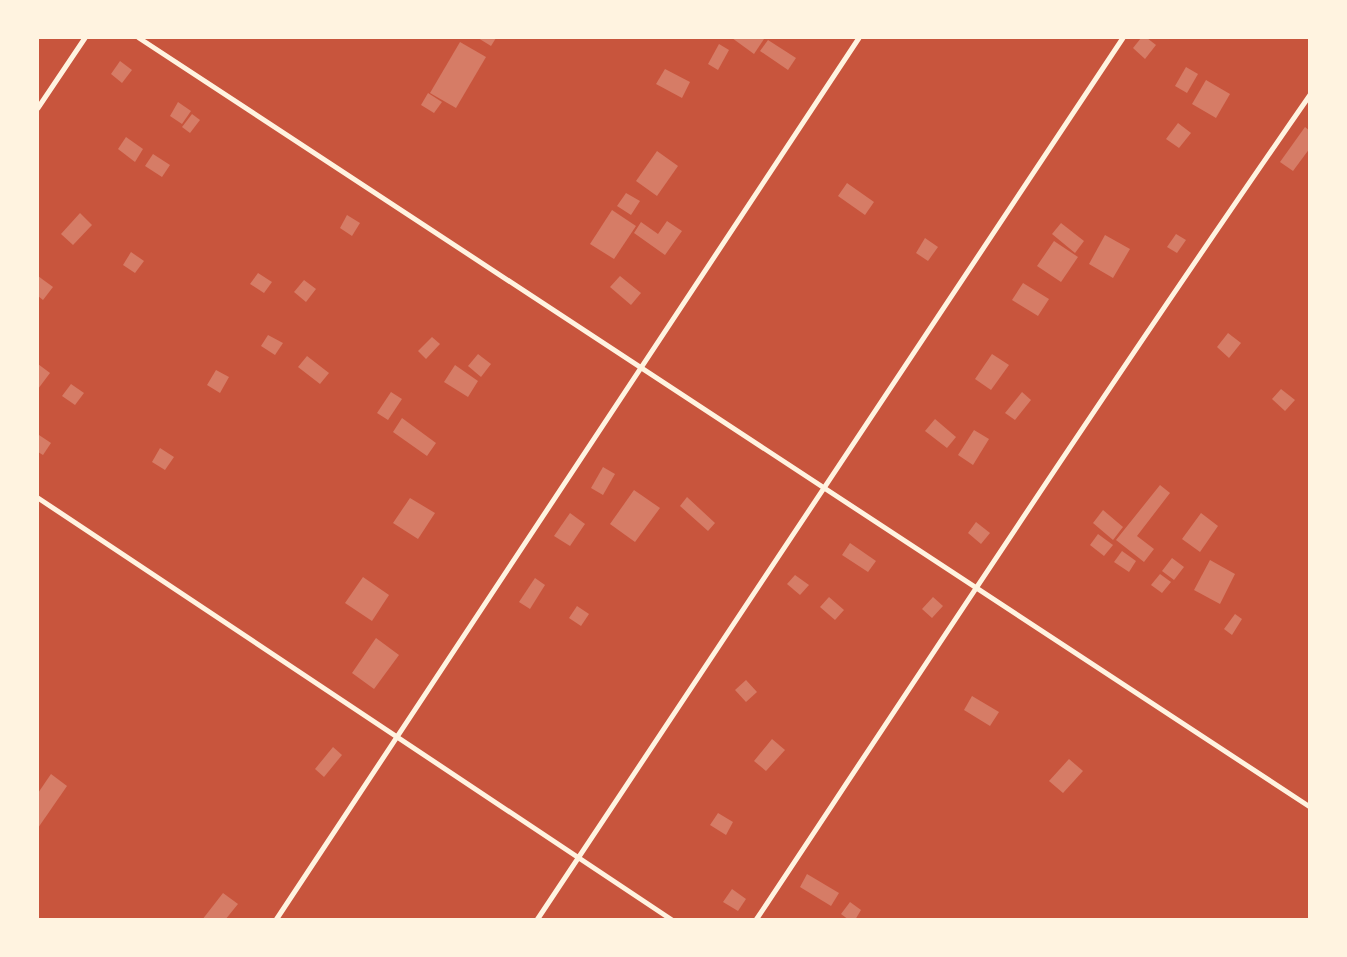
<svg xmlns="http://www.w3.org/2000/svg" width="1347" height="957" font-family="'Fira Sans',sans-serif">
	<rect width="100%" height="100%" fill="#c8553d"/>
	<g fill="#d67c66">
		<polygon points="478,38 496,38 491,46"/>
		<polygon points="732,38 762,38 764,39 754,54"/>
		<polygon points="1141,38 1147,38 1156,45 1145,59 1133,48"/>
		<polygon points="768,40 796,58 788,70 760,51"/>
		<polygon points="460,42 486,57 456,108 430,93"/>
		<polygon points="719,44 729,50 718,70 708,64"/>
		<polygon points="120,61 132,70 122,83 111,74"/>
		<polygon points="1186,67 1198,74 1187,93 1175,86"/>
		<polygon points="665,69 690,82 682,98 656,84"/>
		<polygon points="1206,80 1230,94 1216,118 1192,104"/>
		<polygon points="428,93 442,102 434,113 421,105"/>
		<polygon points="178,102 191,111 182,124 170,116"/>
		<polygon points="192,114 200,120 190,133 182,127"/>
		<polygon points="1178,123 1191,133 1179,148 1166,139"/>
		<polygon points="1305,127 1310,131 1310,148 1293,171 1280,162"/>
		<polygon points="126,137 143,149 135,162 118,149"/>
		<polygon points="657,151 678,166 657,196 636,181"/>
		<polygon points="153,154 170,165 162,177 145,166"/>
		<polygon points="847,183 874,202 865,215 838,196"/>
		<polygon points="626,193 640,201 631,215 617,206"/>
		<polygon points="612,210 636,226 614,259 590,244"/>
		<polygon points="80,213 92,225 73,245 61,234"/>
		<polygon points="347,215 360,223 352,236 340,228"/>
		<polygon points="667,221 682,231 665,255 634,233 641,222 658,234"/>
		<polygon points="1061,223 1084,241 1075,253 1052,234"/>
		<polygon points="1176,234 1186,240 1177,253 1167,247"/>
		<polygon points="1105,235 1130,249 1113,278 1089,264"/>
		<polygon points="925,238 938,247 928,261 916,253"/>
		<polygon points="1054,241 1078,257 1061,282 1037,266"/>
		<polygon points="131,252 144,261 135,273 123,265"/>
		<polygon points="258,273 272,282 264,293 250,284"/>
		<polygon points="38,276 53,287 43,300 38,296"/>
		<polygon points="620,276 641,293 631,305 610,287"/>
		<polygon points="304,280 316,289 306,302 294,292"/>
		<polygon points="1023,283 1049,299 1038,316 1012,300"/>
		<polygon points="1228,333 1241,343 1229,358 1217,347"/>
		<polygon points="268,335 283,343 275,355 261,346"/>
		<polygon points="432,337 440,344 426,359 418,351"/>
		<polygon points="478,354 491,364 481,377 468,366"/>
		<polygon points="992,354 1009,365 991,390 975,379"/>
		<polygon points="307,356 329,373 320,384 298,367"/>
		<polygon points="38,364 50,373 38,389"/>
		<polygon points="455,365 478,381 468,397 444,382"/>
		<polygon points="216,370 229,377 220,393 207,385"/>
		<polygon points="71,384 84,393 75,405 62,396"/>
		<polygon points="1281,389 1295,400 1285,411 1272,399"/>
		<polygon points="391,392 402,399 388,420 377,413"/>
		<polygon points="1022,392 1031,400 1015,420 1005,413"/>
		<polygon points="402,418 436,443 427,456 393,432"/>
		<polygon points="935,419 956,437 947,448 925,431"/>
		<polygon points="974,430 989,439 973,465 958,455"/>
		<polygon points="39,435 51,443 43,455 38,452 38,437"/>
		<polygon points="160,448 174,457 165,470 152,462"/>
		<polygon points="603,467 615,474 603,495 591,488"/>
		<polygon points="1160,485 1170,493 1137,536 1154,549 1144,562 1116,540"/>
		<polygon points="634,490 660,508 635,542 610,524"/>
		<polygon points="687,497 715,523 708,531 680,506"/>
		<polygon points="410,498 435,513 418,539 393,523"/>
		<polygon points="1103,510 1123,527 1113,540 1093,523"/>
		<polygon points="570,513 585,524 570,546 554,536"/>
		<polygon points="1201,513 1218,526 1200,552 1182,539"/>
		<polygon points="976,522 990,533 981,544 968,533"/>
		<polygon points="1098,534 1113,545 1104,556 1090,545"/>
		<polygon points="850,543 876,561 868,572 842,555"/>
		<polygon points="1122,551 1136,561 1129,572 1114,562"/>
		<polygon points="1172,558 1184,567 1174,580 1162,571"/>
		<polygon points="1210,560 1235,574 1220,604 1194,590"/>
		<polygon points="1160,574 1171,582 1162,593 1151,585"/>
		<polygon points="795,575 809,585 800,595 787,584"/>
		<polygon points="363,577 389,595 372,621 345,603"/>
		<polygon points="535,578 545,585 530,609 519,602"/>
		<polygon points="829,597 844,610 835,620 820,607"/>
		<polygon points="933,597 943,606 932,618 922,609"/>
		<polygon points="577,606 589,614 581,626 569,618"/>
		<polygon points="1235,614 1242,619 1232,635 1224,629"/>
		<polygon points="376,638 399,655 374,689 352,673"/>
		<polygon points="746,680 757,692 746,702 735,690"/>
		<polygon points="972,696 999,712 990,726 964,710"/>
		<polygon points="772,739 785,750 766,771 754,761"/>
		<polygon points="333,747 342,755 324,777 315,769"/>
		<polygon points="1069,759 1083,771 1063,793 1049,781"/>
		<polygon points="51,774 67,786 38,828 38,793"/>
		<polygon points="718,813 733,822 726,835 710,825"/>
		<polygon points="807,874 839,893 831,906 800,887"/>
		<polygon points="732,889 746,899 738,911 723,902"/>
		<polygon points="223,893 238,904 225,920 202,920"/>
		<polygon points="850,902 861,910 855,920 849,920 841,914"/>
	</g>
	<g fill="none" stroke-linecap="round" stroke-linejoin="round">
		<g stroke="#fff3e0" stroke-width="5">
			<polyline points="139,38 1310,807"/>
			<polyline points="38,108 85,38"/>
			<polyline points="38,498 672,920"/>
			<polyline points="276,920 859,38"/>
			<polyline points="537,920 1123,38"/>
			<path d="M756 920C939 644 1121 367 1310 95"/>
		</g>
	</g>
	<rect width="1347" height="957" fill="none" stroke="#fff3e0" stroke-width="78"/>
</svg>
